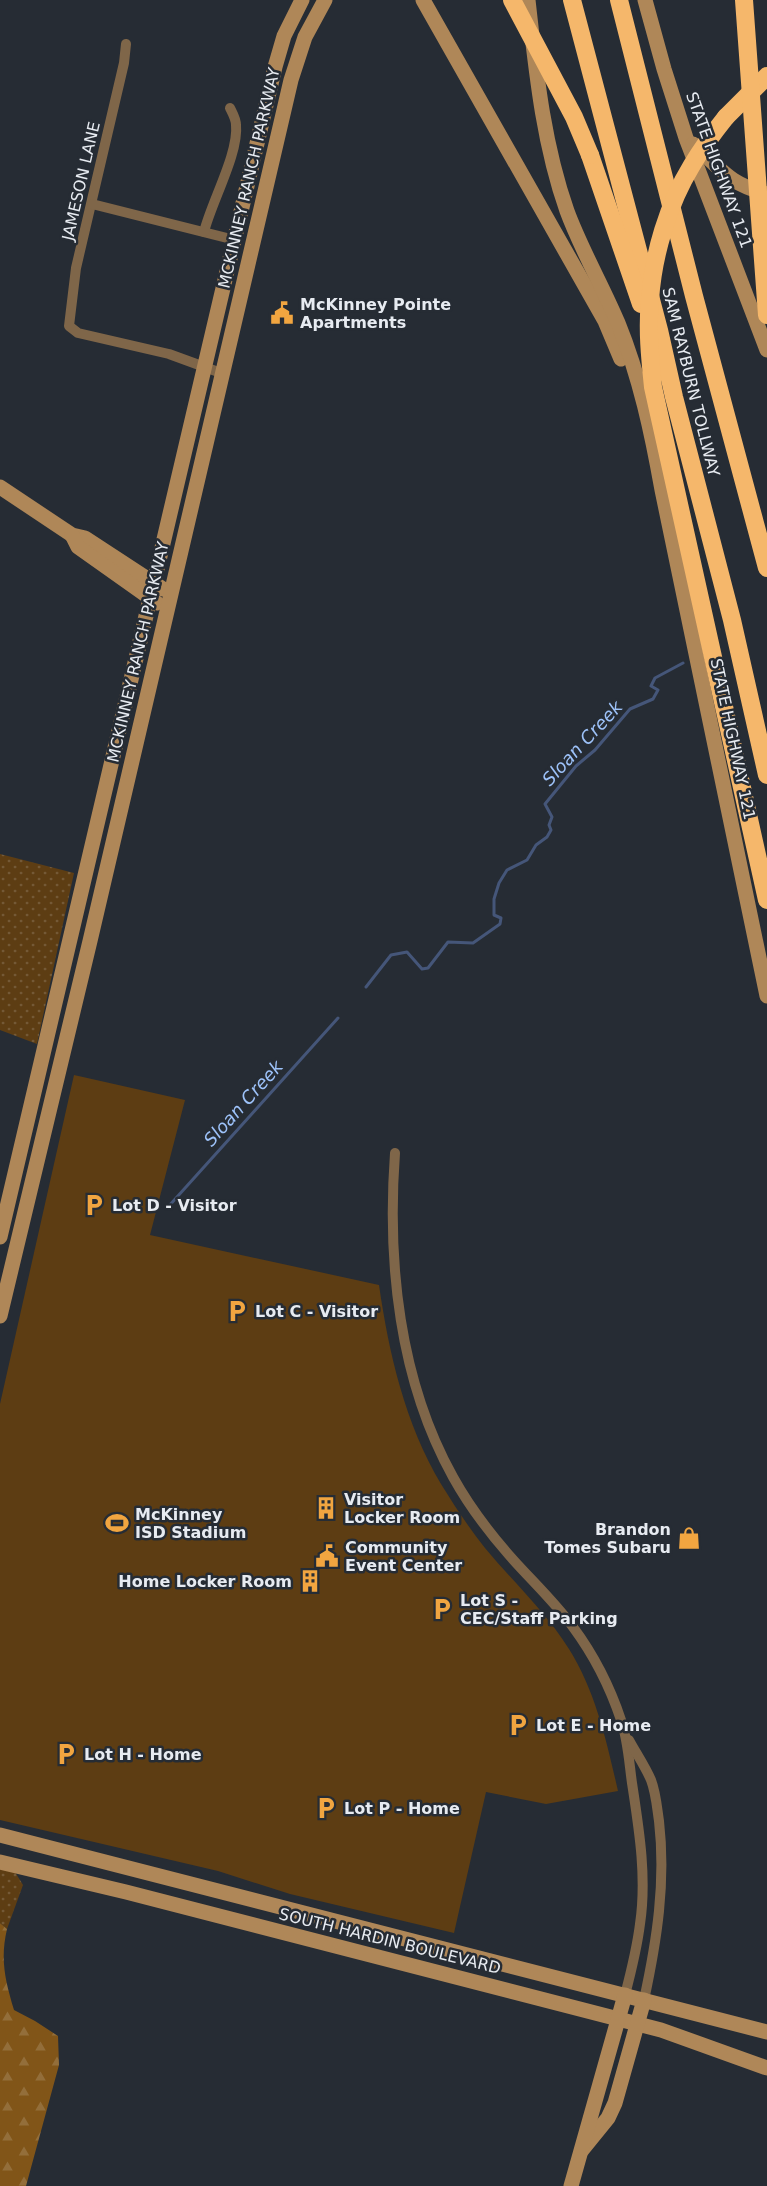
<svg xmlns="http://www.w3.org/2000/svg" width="767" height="2186" font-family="'DejaVu Sans',sans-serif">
	<defs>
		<pattern id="grass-dots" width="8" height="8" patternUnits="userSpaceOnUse" patternTransform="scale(1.5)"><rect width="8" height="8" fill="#5d3d13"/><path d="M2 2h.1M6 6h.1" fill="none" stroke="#745936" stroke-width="1.8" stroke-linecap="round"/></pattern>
		<pattern id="forest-firs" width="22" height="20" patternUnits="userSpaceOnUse" patternTransform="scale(1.5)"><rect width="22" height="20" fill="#815518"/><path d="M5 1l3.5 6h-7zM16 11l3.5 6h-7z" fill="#936e3a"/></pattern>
	</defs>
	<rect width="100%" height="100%" fill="#262c34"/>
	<g fill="url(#grass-dots)">
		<polygon points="0,854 74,873 37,1044 0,1030"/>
		<polygon points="0,1869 15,1872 23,1885 7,1929 0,1923"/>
	</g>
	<path fill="url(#forest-firs)" d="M0 1923 7 1929C0 1959 5 1980 14 2010L35 2021 58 2036 59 2065 26 2186H0Z"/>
	<path fill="#5d3d13" d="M74 1075 185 1100 150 1235 379 1285C389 1354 405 1423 441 1484 454 1505 469 1528 485 1548 513 1582 545 1611 569 1649 596 1692 607 1743 618 1791L546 1804 486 1792 454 1933 290 1894 218 1871 0 1820V1404Z"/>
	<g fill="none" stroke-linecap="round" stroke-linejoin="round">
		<g stroke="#455679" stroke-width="3">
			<polyline points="366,987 391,955 407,952 422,969 428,968 448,942 473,943 500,924 501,918 494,915 494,899 499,883 507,870 527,860 536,845 547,837 551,830 549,825 552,817 545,804 576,766 595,750 630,709 653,699 658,690 651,686 655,678 683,663"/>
			<polyline points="168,1207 338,1018"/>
		</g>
		<g stroke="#7f6649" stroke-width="10">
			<polyline points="126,44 124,63 76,268 69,326 78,333 169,354 221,373"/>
			<polyline points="92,204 235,240"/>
			<path d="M204 232C211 203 239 153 236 125 236 119 233 114 230 108"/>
			<path d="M395 1153C387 1262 399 1380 453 1477 469 1506 488 1531 509 1555 530 1579 554 1601 573 1627 593 1654 610 1687 621 1720 628 1740 629 1762 632 1783 639 1829 647 1877 640 1924 637 1948 631 1972 625 1995"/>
			<path d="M629 1740C636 1753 645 1766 651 1780 656 1793 657 1808 659 1821 666 1882 657 1940 644 2000"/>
		</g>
		<g stroke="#af8758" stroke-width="15">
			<polyline points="423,0 605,321 621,359"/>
			<path d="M528 0C536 71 543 143 567 211 581 249 602 285 618 323 640 377 652 434 662 490L767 996"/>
			<polyline points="645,0 664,69 686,138 767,350"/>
			<path d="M693 144C722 169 726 183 767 194"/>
			<polyline points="0,487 72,535 85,538 163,589"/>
			<polyline points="72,535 78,547 157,603"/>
			<polyline points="0,1237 275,67 284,36 302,0"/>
			<polyline points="0,1316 90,941 291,80 305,37 325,0"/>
			<polyline points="0,1835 767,2032"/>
			<polyline points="0,1862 126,1892 661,2030 767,2068"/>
			<polyline points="582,2150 608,2118 615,2103 644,2000"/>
			<polyline points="571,2186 625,1995"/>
		</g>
		<g stroke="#f5b76b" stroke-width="18">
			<polyline points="572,0 659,330 674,397 732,620 767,775"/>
			<polyline points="619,0 694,296 767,568"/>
			<polyline points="726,117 767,76"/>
			<polyline points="590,155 641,304"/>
		</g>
		<g stroke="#f5b76b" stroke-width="18">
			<polyline points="512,0 574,117 590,155"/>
			<polyline points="744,0 767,315"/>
			<path d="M726 117C714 132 702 148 692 165 668 204 653 255 650 300 647 329 650 358 653 387L767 900"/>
		</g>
	</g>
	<defs>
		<g id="civic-bare" transform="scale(1.8)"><path d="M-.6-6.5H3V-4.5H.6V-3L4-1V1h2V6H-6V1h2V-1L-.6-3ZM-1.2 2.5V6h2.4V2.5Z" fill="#f1a540" stroke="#262c34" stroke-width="2.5" paint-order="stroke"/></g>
		<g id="parking-bare" transform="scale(1.8)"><path d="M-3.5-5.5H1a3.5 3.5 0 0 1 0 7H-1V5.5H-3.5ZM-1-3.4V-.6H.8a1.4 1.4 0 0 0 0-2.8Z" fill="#f1a540" stroke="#262c34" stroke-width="2.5" paint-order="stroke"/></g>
		<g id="building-bare" transform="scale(1.8)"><path d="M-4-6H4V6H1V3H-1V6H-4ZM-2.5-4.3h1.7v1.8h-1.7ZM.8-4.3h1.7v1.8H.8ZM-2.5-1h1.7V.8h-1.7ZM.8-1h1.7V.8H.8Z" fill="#f1a540" stroke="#262c34" stroke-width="2.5" paint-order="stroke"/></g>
		<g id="stadium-bare" transform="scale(1.8)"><path d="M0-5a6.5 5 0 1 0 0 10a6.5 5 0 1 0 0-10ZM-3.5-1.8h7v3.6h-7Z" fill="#f1a540" stroke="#262c34" stroke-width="2.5" paint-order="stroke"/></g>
		<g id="shop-bare" transform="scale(1.8)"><path d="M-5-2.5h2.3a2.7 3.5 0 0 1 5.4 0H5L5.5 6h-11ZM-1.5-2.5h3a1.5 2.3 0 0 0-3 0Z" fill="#f1a540" stroke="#262c34" stroke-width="2.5" paint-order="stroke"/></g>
	</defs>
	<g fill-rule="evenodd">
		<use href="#civic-bare" x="282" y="313"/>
		<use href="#parking-bare" x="94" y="1205"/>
		<use href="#parking-bare" x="237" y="1311"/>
		<use href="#building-bare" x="326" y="1508"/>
		<use href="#stadium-bare" x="117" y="1523"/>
		<use href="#shop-bare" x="689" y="1538"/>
		<use href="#civic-bare" x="327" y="1556"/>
		<use href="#building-bare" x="310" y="1581"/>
		<use href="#parking-bare" x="442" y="1609"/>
		<use href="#parking-bare" x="518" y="1725"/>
		<use href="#parking-bare" x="66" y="1754"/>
		<use href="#parking-bare" x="326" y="1808"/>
	</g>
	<g text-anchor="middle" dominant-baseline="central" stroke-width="5" stroke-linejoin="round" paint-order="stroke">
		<g font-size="16" fill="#e7ebf1" stroke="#262c34">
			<text transform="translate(719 170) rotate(70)">STATE HIGHWAY 121</text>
			<text transform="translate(249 178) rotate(-77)">MCKINNEY RANCH PARKWAY</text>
			<text transform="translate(81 181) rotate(-77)">JAMESON LANE</text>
			<text transform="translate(691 382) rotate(76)">SAM RAYBURN TOLLWAY</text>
			<text transform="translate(138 652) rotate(-77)">MCKINNEY RANCH PARKWAY</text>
			<text transform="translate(733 739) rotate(78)">STATE HIGHWAY 121</text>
			<text transform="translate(390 1941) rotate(14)">SOUTH HARDIN BOULEVARD</text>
		</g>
		<g font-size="16" font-weight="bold" fill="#e7ebf1" stroke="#262c34" text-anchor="start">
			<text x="300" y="304">McKinney Pointe<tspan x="300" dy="18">Apartments</tspan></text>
			<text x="112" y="1205">Lot D - Visitor</text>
			<text x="255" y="1311">Lot C - Visitor</text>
			<text x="344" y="1499">Visitor<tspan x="344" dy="18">Locker Room</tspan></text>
			<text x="135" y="1514">McKinney<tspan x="135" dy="18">ISD Stadium</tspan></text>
			<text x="671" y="1529" text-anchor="end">Brandon<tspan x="671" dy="18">Tomes Subaru</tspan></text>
			<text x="345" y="1547">Community<tspan x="345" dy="18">Event Center</tspan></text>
			<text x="292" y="1581" text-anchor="end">Home Locker Room</text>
			<text x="460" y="1600">Lot S -<tspan x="460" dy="18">CEC/Staff Parking</tspan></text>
			<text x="536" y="1725">Lot E - Home</text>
			<text x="84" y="1754">Lot H - Home</text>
			<text x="344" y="1808">Lot P - Home</text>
		</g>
		<g font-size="18" font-style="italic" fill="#9dc2f9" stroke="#262c34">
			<text transform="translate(582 743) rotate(-47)">Sloan Creek</text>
			<text transform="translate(243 1103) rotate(-48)">Sloan Creek</text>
		</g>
	</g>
</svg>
